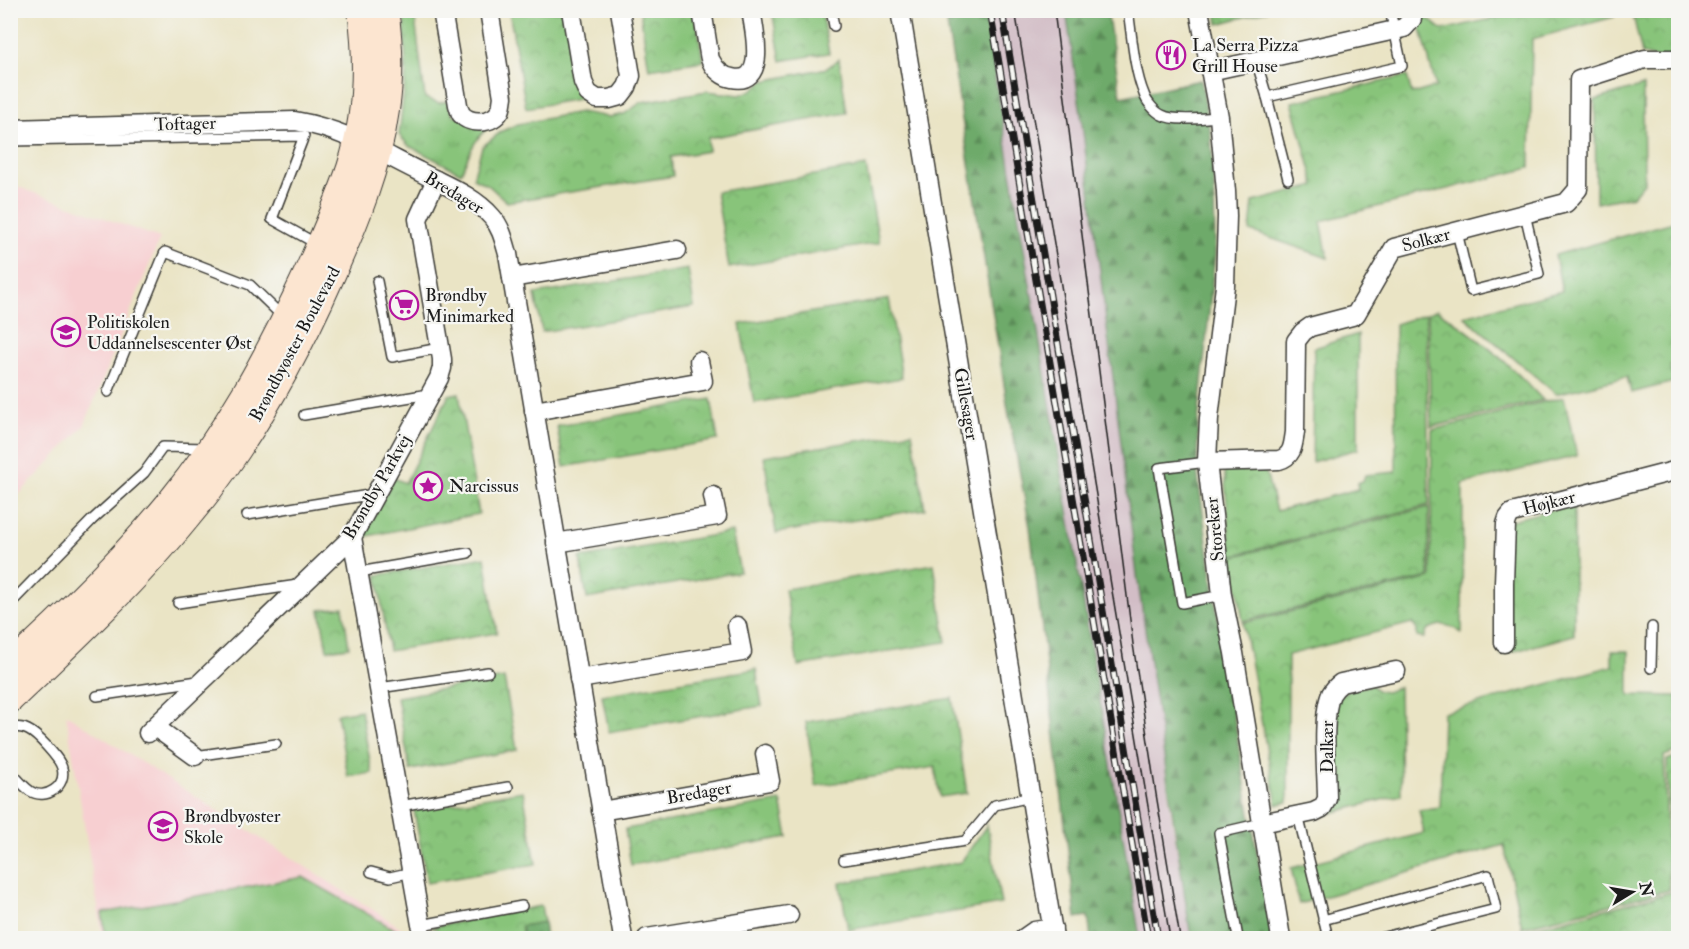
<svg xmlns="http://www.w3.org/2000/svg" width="1689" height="949" font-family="'IM FELL Double Pica',serif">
	<defs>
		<pattern id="grass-tufts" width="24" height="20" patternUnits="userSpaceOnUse" patternTransform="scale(1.5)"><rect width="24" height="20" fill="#88c47a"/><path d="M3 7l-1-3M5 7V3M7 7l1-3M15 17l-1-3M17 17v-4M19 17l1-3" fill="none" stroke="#75a869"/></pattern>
		<pattern id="forest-firs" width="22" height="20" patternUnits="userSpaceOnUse" patternTransform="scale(1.5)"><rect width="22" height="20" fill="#6eaa6a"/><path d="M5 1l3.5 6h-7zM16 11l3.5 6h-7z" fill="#5a8a56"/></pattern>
		<pattern id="park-crowns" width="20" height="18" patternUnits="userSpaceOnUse" patternTransform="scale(1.5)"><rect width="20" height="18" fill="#88c47a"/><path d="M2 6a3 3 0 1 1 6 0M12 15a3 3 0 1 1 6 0" fill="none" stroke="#75a869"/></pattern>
	</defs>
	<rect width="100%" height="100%" fill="#f6f6f2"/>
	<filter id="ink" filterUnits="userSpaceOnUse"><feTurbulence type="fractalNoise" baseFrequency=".0167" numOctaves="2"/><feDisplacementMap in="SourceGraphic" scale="12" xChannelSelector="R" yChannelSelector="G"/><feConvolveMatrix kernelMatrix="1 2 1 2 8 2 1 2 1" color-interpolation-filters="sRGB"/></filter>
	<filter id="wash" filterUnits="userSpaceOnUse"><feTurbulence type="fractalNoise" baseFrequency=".008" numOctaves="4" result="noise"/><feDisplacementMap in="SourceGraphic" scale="24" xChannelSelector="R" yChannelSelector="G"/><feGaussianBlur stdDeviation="1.35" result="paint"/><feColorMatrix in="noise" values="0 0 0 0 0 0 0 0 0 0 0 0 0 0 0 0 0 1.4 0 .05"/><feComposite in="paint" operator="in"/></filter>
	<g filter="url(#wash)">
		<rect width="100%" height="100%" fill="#eae4c5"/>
		<g fill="#f7cfd1">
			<polygon points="10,184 160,238 84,426 11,503"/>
			<polygon points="66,714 417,938 103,938"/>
		</g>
		<polygon fill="#d2bdc6" points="984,11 1066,11 1080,107 1171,814 1191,938 1140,938"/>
		<path fill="url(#grass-tufts)" stroke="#52704b" stroke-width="1.5" d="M404 11H414L425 98 439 103 447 101 453 115 490 126C473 140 470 153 461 173L409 146 399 135 406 74Z"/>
		<g fill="url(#forest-firs)" stroke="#456343" stroke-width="1.5">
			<polygon points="945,11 984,11 1140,938 1091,938 1088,916 1076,918 1030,527 1009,416"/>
			<polygon points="1066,11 1107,11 1121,97 1201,80 1211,136 1214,182 1215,254 1198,421 1197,470 1218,619 1250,814 1273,938 1191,938 1137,575 1080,107"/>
			<polygon points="544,922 546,938 523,938 521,926"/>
		</g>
		<g fill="url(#park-crowns)" stroke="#52704b" stroke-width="1.5">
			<polygon points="1216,10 1267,10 1267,11 1218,24"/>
			<polygon points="509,11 565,11 580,99 526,108"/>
			<polygon points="640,11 695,11 703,61 649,69"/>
			<polygon points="772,11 821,11 829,53 781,61"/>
			<polygon points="1527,11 1613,11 1614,17 1532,39 1530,168 1321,221 1328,258 1250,231 1253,202 1315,186 1292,102 1407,76 1412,94 1436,87 1420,25 1420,12 1442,30"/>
			<polygon points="1632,11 1678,11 1678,66 1642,54"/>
			<polygon points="839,59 847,113 708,138 708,151 671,157 673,176 507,202 488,185 473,178 482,147 502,131 518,124 580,112 610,117 624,114 642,102 707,91 740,95 752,90 764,81 827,68"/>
			<polygon points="1643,86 1644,183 1633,196 1596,203 1595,100"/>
			<polygon points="1678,165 1678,364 1670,366 1674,382 1631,393 1627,377 1556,394 1464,316 1562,291 1555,255 1677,221"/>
			<polygon points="866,166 879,243 729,268 716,192"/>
			<polygon points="688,269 694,307 542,332 535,294"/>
			<polygon points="889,299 902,378 754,403 740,324"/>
			<path d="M1437 310C1476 335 1512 366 1543 400L1431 427 1428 313Z"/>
			<polygon points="1426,314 1429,505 1231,556 1224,469 1266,472 1276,511 1358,489 1357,483 1363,481 1365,475 1396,472 1395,324"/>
			<polygon points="1358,334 1358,449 1312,462 1314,348"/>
			<polygon points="459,393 479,514 363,537 394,478 405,483 449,395"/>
			<path d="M1564 397 1577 456 1463 484 1462 633C1448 624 1442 622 1427 630L1424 638 1417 637V630L1412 623 1288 655V802L1277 805 1243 623 1431 578 1432 430Z"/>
			<polygon points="711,399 718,440 564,467 557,426"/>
			<polygon points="912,432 925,509 776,533 764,456"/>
			<polygon points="1574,504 1574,635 1501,655 1504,522"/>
			<polygon points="1429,507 1429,577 1243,621 1232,557"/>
			<polygon points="732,532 740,572 587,599 580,558"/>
			<polygon points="485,557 497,633 389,651 377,575"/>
			<polygon points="934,564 946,642 798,666 785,589"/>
			<polygon points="343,607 349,647 327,650 320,610"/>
			<polygon points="1612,651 1629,651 1629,695 1678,696 1678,751 1664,756 1669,890 1522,927 1504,845 1299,904 1291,868 1424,833 1419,810 1440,807 1443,713 1612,666"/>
			<polygon points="756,669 762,706 609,732 602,695"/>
			<polygon points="504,678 517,750 410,770 397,697"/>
			<path d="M1372 685 1378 691 1386 692 1399 687 1401 795 1327 814 1336 797 1342 794V769H1335C1335 754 1332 706 1340 696 1347 688 1362 687 1372 685Z"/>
			<polygon points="952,698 967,793 940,797 935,767 816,786 806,722"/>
			<polygon points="361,710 372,773 348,777 337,714"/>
			<polygon points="1678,756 1678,938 1494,938 1672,892 1667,760"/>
			<polygon points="523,791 536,864 427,883 414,810"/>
			<polygon points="781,801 788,837 631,865 625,829"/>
			<polygon points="987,825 1001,904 848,930 840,883 961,862"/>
			<polygon points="541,906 544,922 521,926 523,938 449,938 432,927"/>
		</g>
		<polygon fill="#88c47a" stroke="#52704b" stroke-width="1.5" points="303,877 401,933 402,938 106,938 102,913"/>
	</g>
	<g filter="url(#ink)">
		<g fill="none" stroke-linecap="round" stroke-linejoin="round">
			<g stroke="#3b3a35" stroke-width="12">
				<g id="lane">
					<polyline points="831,10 834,26"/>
					<path d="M1128 10C1132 36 1134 70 1144 94 1146 101 1155 112 1162 115 1174 122 1205 118 1219 117"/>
					<polyline points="1256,60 1267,97 1402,66 1390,10"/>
					<polyline points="1267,97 1288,179"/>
					<polyline points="10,141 304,136 272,219 317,244"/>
					<polyline points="1457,232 1471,291 1539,274 1525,214"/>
					<polyline points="377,281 392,357 440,348"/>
					<polyline points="108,392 165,252 250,285 283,317"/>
					<polyline points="304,415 429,394"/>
					<polyline points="1207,462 1159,468 1182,603 1222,595"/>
					<polyline points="247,515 375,494"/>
					<polyline points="359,572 468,553"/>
					<polyline points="178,603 298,585"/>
					<polyline points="10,604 92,520 144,473 163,447 207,448"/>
					<polyline points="1651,668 1652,627"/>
					<polyline points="379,688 488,672"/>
					<polyline points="97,696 198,681"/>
					<path d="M10 729C16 727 23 727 28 730 37 734 60 759 62 768 67 786 46 801 30 791 23 786 16 777 10 771"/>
					<polyline points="195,756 276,744"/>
					<polyline points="400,806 508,787"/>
					<polyline points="1298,815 1328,938"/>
					<polyline points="844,860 965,841 995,805 1031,797"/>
					<polyline points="371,872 390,877 412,872"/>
					<polyline points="1323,920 1488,875 1496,909 1380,938"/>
					<polyline points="421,925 522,906"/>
					<polyline points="1238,938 1219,833 1262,823"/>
				</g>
			</g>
			<g stroke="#3b3a35" stroke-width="21">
				<g id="street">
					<path d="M442 10 458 105C459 108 460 112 461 114 470 125 492 124 500 111 502 108 502 101 503 97L489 10"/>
					<polyline points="571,10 583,82 588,93 597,99 609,99 620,96 627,87 631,76 620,10"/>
					<path d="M702 10C704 23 706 35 708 48 709 52 709 58 711 61 715 70 724 77 732 78 768 86 754 29 751 10"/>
					<polyline points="900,10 1054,938"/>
					<polyline points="1199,10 1219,117 1226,191 1227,216 1225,286 1209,418 1207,462 1222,595 1234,653 1281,938"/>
					<polyline points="1210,71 1404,28 1412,19 1411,10"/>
					<path d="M10 129 295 121C342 129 376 150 418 171 442 184 473 195 492 217 501 227 504 240 508 254L623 938"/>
					<polyline points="512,278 677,250"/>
					<polyline points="534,411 703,381 699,361"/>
					<path d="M1207 462 1279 460C1293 456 1293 445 1295 432L1296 341 1303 332 1310 327 1352 316 1356 314 1394 248 1566 203 1578 189 1579 80 1645 59H1678"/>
					<polyline points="352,537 421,925"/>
					<polyline points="556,543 717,516 713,496"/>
					<polyline points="1504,643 1504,583 1506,524 1508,518 1512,513 1678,470"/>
					<polyline points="579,679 742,652 737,626"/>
					<polyline points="155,727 195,756"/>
					<polyline points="148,733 352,537 439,378 442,368 442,359 418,219 436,180"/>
					<polyline points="601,811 770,781 765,754"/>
					<path d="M1262 823 1314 812 1322 808 1327 799C1327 773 1321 717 1331 694 1334 689 1337 686 1341 683L1396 671"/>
					<polyline points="647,938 789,915"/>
					<polyline points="1024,938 1034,931 1053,928"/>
				</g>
			</g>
			<g stroke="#3b3a35" stroke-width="28">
				<g id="secondary">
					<path d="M10 666C66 615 121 561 169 503 226 434 269 355 307 273 322 239 338 204 350 168 366 118 368 63 361 10"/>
					<path d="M10 700C71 642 134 583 187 518 247 446 293 363 331 277 355 224 378 168 386 110 391 77 390 43 385 10"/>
				</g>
			</g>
			<use href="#lane" stroke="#fff" stroke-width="9"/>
			<use href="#street" stroke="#fff" stroke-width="18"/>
			<use href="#secondary" stroke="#fce5d0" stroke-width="26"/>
			<g stroke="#1c1c1c" stroke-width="1.5">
				<polyline points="1015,10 1170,938"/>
				<polyline points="1054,10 1133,644 1156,794 1180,938"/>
			</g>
			<g stroke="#1c1c1c" stroke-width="7">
				<g id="rail">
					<polyline points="990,10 1148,938"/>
					<polyline points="1002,10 1158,938"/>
				</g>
			</g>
			<use href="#rail" stroke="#f6f6f2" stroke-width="4.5" stroke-dasharray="14" stroke-linecap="butt"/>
		</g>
	</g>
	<defs>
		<g id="restaurant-ring" transform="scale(1.5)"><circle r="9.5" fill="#f6f6f2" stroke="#b5179e" stroke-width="1.5"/><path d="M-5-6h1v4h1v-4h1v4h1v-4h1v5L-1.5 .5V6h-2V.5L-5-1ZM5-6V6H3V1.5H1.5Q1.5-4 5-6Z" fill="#b5179e"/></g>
		<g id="supermarket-ring" transform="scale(1.5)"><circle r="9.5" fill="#f6f6f2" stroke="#b5179e" stroke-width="1.5"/><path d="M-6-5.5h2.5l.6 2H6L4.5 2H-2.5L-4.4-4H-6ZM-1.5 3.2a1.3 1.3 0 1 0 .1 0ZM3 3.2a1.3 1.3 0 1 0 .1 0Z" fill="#b5179e"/></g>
		<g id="university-ring" transform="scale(1.5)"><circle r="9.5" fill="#f6f6f2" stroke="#b5179e" stroke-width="1.5"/><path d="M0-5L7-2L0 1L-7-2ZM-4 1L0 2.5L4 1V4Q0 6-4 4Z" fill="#b5179e"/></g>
		<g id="sight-ring" transform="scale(1.5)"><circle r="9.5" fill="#f6f6f2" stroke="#b5179e" stroke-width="1.5"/><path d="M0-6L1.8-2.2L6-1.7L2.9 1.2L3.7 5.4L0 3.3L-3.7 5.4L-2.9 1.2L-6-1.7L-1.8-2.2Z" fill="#b5179e"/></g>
		<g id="school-ring" transform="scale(1.5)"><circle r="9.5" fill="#f6f6f2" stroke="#b5179e" stroke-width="1.5"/><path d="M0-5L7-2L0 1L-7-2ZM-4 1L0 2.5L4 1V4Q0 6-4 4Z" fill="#b5179e"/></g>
	</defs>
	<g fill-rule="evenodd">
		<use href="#restaurant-ring" x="1171" y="55"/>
		<use href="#supermarket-ring" x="404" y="305"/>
		<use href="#university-ring" x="66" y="332"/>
		<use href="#sight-ring" x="428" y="486"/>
		<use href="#school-ring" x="163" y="826"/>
	</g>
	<g text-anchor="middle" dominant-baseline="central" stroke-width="4.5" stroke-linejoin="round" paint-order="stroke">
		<g font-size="18" fill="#1c1c1c" stroke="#f6f6f2" text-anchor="start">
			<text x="1192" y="45">La Serra Pizza<tspan x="1192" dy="21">Grill House</tspan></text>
			<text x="425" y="295">Brøndby<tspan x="425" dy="21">Minimarked</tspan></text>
			<text x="87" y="322">Politiskolen<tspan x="87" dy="21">Uddannelsescenter Øst</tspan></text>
			<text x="449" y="486">Narcissus</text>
			<text x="184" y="816">Brøndbyøster<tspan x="184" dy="21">Skole</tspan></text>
		</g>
		<g font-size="18" fill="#1c1c1c" stroke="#f6f6f2">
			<text transform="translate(185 124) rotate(-2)">Toftager</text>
			<text transform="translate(454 193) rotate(31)">Bredager</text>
			<text transform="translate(1426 240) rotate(-15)">Solkær</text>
			<text transform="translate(295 344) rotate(-62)">Brøndbyøster Boulevard</text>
			<text transform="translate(966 404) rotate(80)">Gillesager</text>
			<text transform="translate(377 487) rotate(-60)">Brøndby Parkvej</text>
			<text transform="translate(1549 503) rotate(-14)">Højkær</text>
			<text transform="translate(1215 529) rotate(-96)">Storekær</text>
			<text transform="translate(1327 747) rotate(-90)">Dalkær</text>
			<text transform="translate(699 793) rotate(-10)">Bredager</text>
		</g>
	</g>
	<rect width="1689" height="949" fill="none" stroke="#f6f6f2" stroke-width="36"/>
	<g transform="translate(1632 892) rotate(79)" stroke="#f6f6f2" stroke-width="4.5" paint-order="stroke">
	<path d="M0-4.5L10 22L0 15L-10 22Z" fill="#1c1c1c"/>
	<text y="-9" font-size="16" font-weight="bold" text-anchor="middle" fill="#1c1c1c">N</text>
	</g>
</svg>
